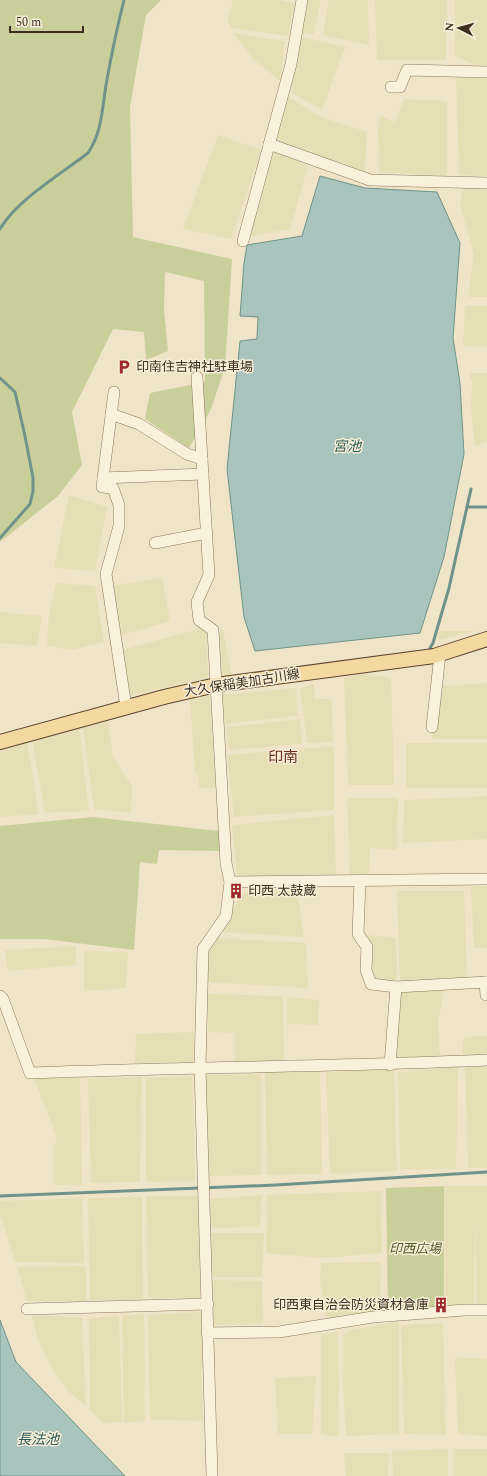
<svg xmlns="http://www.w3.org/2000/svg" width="487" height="1476" font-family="Spectral,'Noto Sans JP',serif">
	<rect width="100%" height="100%" fill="#f0e4c8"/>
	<g fill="#e6deb5">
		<polygon points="233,0 280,0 294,4 288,36 231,28 227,21"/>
		<polygon points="306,0 321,0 314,34 301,33"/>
		<polygon points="329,0 368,0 369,45 323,35"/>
		<polygon points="375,0 447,0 446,60 377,60"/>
		<polygon points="455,0 487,0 487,65 474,64 455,56"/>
		<polygon points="233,33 285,41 280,81 253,59"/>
		<polygon points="301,37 345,47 322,110 291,92 292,78"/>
		<polygon points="456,77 487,78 487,176 459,175"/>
		<polygon points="288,97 321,117 367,132 365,172 276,141"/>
		<polygon points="404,99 447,101 447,176 379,172 378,129 380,116 395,122"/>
		<polygon points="218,135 261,150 231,239 183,229"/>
		<polygon points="272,150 308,166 290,229 250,236"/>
		<polygon points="487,188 487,297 468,297 474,255 460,204 463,189"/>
		<polygon points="465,306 487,306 487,347 463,346"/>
		<polygon points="469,373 487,373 487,442 475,446 471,409 472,382"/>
		<polygon points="69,495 107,507 95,571 54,568"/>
		<polygon points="162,578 170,621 122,635 112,586"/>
		<polygon points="56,583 95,586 104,642 71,650 47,645 49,614"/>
		<polygon points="0,612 42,616 37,646 0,643"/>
		<polygon points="206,627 208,677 130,696 122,650"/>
		<polygon points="217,629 223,630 232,676 221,678"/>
		<polygon points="440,631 476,631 438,640"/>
		<polygon points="364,674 391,677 394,785 348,785 344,678"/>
		<polygon points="487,683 487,739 433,739 432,733 437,729 443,686"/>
		<polygon points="314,684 315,699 332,699 333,742 307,743 300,688"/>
		<polygon points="296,688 298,716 225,724 221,695"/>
		<polygon points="210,693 216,788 199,788 199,776 195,774 190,697"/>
		<polygon points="300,719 302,744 229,750 226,727"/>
		<polygon points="108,720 113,757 132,786 131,813 94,809 83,727"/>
		<polygon points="79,727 89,811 45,813 32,739"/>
		<polygon points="27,740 39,814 0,817 0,748"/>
		<rect x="406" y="743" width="81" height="45"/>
		<polygon points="334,746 334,810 234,817 227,755"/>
		<polygon points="487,796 487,839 403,843 404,800"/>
		<polygon points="347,798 398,798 397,850 370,848 369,878 350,878"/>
		<polygon points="334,815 336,877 237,877 232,825"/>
		<polygon points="487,886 487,948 474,948 471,887"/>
		<polygon points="297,890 304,937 223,932 238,900 244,893"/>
		<polygon points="397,891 464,891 467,978 400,982"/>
		<polygon points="367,935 396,938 397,982 375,979 369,970"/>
		<polygon points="218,938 306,943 308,988 208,982 208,952"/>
		<polygon points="76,946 76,965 8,971 5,950"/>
		<polygon points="84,951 128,952 126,988 84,991"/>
		<polygon points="445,987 438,1021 440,1058 397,1060 395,1036 398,991"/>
		<polygon points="208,994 283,996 284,1062 235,1064 235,1033 208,1032"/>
		<polygon points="287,997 319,1000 318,1025 287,1024"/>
		<polygon points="194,1032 193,1062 135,1063 136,1034"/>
		<polygon points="487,1036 487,1058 465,1057 462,1053 464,1037"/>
		<polygon points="487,1065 487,1168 468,1168 465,1066"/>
		<polygon points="458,1066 456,1169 400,1169 398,1073"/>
		<polygon points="394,1069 397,1171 330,1174 326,1072"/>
		<polygon points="320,1071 322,1174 267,1175 265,1072"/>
		<polygon points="261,1074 261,1175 208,1176 206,1075"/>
		<polygon points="142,1077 140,1182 91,1183 88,1079"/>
		<polygon points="192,1077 195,1181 146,1182 146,1078"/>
		<polygon points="34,1078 80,1078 82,1185 53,1185 53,1149 57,1138"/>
		<polygon points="444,1186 487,1186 487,1306 477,1306 475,1217 474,1306 446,1307"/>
		<polygon points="381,1191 382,1253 322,1258 266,1253 267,1195"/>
		<polygon points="262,1195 260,1227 212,1228 209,1199"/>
		<polygon points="146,1196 199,1196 200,1299 148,1297"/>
		<polygon points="142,1197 143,1301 90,1300 88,1198"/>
		<polygon points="82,1198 84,1263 15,1262 0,1213 0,1201"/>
		<polygon points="210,1233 264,1233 262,1277 212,1277"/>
		<polygon points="381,1262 380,1313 327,1318 320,1281 321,1263"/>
		<polygon points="86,1266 86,1302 27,1301 17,1267"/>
		<polygon points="212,1280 262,1281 263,1324 214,1325"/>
		<polygon points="201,1312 203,1421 150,1420 148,1315"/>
		<polygon points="144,1314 145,1421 124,1423 122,1316"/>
		<polygon points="119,1315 122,1422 103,1423 90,1410 89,1319"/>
		<polygon points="32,1316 82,1317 86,1406 70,1393 53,1370 38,1339"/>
		<polygon points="399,1322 399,1434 346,1436 343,1386 343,1335 350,1330"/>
		<polygon points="443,1323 446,1435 404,1434 401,1325"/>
		<polygon points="338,1331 339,1436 321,1435 321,1335"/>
		<polygon points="455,1357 487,1359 487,1436 458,1434"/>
		<polygon points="316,1376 312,1434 278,1434 275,1378"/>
		<polygon points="448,1449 448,1476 393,1476 392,1451"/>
		<rect x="453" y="1449" width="34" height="27"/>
		<polygon points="344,1453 389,1453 388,1476 346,1476"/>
	</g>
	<g fill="#c9cf9b">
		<polygon points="0,0 161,0 146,15 130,107 133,237 232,259 225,367 211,409 189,448 145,419 150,393 205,382 204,281 165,272 164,309 168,351 146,360 144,332 113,329 72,412 82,465 58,496 0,542"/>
		<polygon points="93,817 219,831 220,851 159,850 157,864 140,862 134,950 44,939 0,939 0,826"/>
		<polygon points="444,1186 444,1309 388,1310 386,1188"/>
	</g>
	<g fill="#a9c4bc" stroke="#6f938a">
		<polygon points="320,176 365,188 437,192 460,243 453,338 460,383 464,454 444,557 420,633 255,651 244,617 227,469 240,341 257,339 258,317 240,316 244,263 247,245 302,236"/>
		<polygon points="0,1320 16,1362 125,1476 0,1476"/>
	</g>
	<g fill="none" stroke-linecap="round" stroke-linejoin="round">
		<g stroke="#6f938a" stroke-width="3">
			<path d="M0 229C17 200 61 174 88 153 102 132 102 110 106 85 111 57 117 28 124 0"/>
			<polyline points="0,378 15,392 25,436 33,478 33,491 30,504 0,538"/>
			<polyline points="467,507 487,507"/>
			<polyline points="430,648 433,643 449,588 471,489"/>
			<polyline points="0,1196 276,1185 487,1172"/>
		</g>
		<g stroke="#8d765c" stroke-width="12">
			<g id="minor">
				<polyline points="391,87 400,87 407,70 487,72"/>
				<polyline points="269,144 370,180 487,183"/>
				<polyline points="243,241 291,64 302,0"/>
				<polyline points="197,377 209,575 197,602 199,620 213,630 226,863 230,882 226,916 203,949 200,1067 212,1476"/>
				<polyline points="114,392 102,487 113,488 119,505 119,526 106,574 126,707"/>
				<polyline points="111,414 139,424 187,454 202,459"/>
				<polyline points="103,478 203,474"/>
				<polyline points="155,543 207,533"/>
				<polyline points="432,727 440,654"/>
				<polyline points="360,881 358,934 367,947 366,970 371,984 396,987 487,982"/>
				<polyline points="230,882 487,879"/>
				<polyline points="485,982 486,995"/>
				<path d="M0 996 3 999 30 1073C182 1067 335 1067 487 1060"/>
				<polyline points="390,1065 396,987"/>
				<polyline points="27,1309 208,1304"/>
				<polyline points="207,1333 279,1332 373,1317 465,1310 487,1310"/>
			</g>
		</g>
		<g stroke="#5b4430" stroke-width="16">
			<polyline id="major" points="0,742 164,697 216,685 434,656 487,639"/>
		</g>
		<use href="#minor" stroke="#faf1dc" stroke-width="11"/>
		<use href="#major" stroke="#f3d9a0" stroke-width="14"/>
	</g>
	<defs>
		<g id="parking-bare" transform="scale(1.2)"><path d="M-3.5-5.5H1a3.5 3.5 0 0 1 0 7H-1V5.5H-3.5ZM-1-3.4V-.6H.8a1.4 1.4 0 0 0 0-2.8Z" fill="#9e2a2b" stroke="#f7eed8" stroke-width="2.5" paint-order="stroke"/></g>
		<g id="building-bare" transform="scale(1.2)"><path d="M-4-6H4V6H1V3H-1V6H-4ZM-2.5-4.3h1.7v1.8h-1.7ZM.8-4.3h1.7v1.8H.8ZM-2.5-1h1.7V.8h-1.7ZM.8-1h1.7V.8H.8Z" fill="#9e2a2b" stroke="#f7eed8" stroke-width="2.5" paint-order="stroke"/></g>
	</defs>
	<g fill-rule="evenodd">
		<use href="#parking-bare" x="124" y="367"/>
		<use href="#building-bare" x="236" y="891"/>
		<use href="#building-bare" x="441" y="1305"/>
	</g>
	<g text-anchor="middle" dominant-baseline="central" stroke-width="3" stroke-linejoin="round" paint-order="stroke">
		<g font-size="13" fill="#3d2e20" stroke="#f7eed8" text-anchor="start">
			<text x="136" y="367">印南住吉神社駐車場</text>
			<text x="248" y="891">印西 太鼓蔵</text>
			<text x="429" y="1305" text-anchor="end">印西東自治会防災資材倉庫</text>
		</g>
		<g font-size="13" fill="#3d2e20" stroke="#f7eed8">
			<text transform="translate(242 683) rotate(-9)">大久保稲美加古川線</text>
		</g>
		<g font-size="13" font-style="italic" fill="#4d5a26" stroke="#f7eed8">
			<text x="415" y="1249">印西広場</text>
		</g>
		<g font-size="14" font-style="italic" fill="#2f5d5a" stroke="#f7eed8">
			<text x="347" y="446">宮池</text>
			<text x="38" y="1439">長法池</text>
		</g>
		<g font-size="15" fill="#6b2e1e" stroke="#f7eed8">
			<text x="283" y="757">印南</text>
		</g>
	</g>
	<g transform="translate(459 28) rotate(276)" stroke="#f7eed8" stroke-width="3" paint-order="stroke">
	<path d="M0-3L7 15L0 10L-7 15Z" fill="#3d2e20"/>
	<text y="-6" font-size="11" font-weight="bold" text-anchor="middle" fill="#3d2e20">N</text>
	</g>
	<path d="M10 26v6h73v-6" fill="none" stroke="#3d2e20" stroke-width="2"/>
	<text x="16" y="26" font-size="12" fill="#3d2e20" stroke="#f7eed8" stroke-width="3" paint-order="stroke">50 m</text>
</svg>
